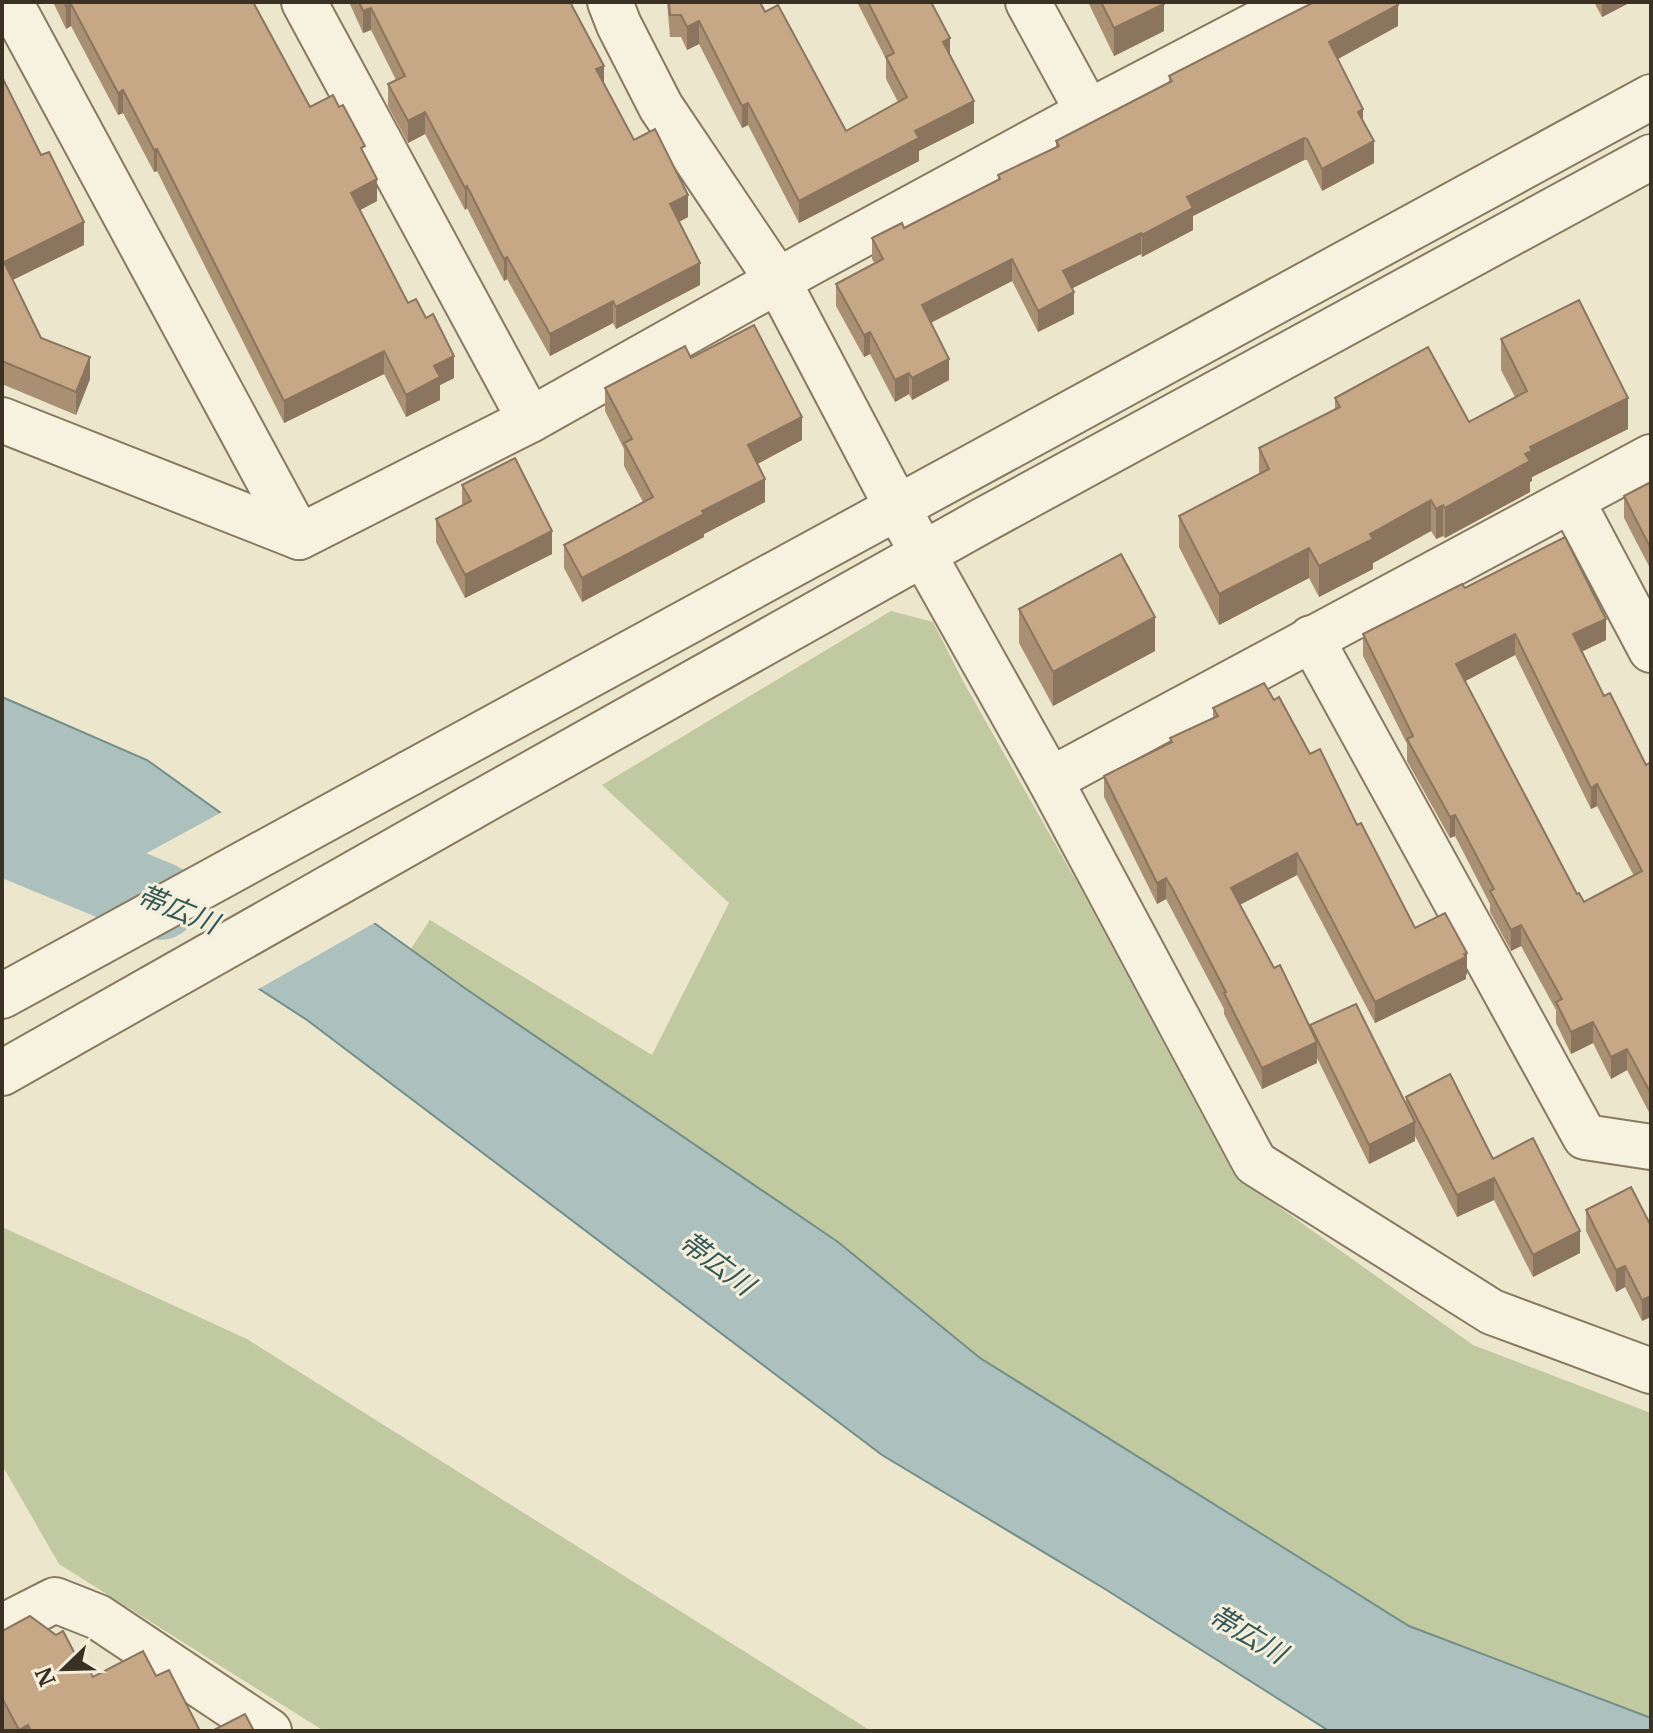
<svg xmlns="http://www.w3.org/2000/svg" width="1653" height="1733" font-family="Merriweather,'Noto Sans JP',serif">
	<rect width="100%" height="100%" fill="#ece6cc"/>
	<g fill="#c0c9a0">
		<polygon points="891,611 933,622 964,683 1078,884 1234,1175 1473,1345 1651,1413 1651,1731 1455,1685 388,983 430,920 652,1055 729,903 602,785"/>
		<polygon points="2,1227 247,1339 871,1731 324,1731 59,1564 2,1465"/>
	</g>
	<polygon fill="#acc1bd" stroke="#738f8b" stroke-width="2" points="2,697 147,760 466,989 838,1242 980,1358 1409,1626 1651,1718 1651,1731 1329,1731 1105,1589 882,1455 307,1020 2,822"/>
	<polygon fill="#ece6cc" points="224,811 378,921 255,991 90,884"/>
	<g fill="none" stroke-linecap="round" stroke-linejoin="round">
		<polyline stroke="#acc1bd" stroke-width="78" points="2,836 160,901"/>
		<g stroke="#887a61" stroke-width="48">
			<g id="minor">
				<polyline points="10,2 299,537"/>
				<polyline points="304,2 530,420"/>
				<polyline points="610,2 619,25 661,107 778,281 898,509 1050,780 1255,1163 1492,1312 1651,1371"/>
				<polyline points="1028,2 1088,112"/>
				<polyline points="2,420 299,537 530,420 806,265 1088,112 1299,2"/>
				<polyline points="1572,501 1651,650"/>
				<polyline points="1311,638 1585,1137 1651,1147"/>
				<polyline points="1050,780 1651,457"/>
				<polyline points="2,996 410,773"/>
				<polyline points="2,1073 470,808"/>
				<polyline points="2,1627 55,1600 98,1617 269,1731"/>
			</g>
		</g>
		<g stroke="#887a61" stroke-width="48">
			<g id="tertiary">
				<polyline points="410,773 1651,97"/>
				<polyline points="470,808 980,522 1651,157"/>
			</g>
		</g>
		<use href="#minor" stroke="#f7f2df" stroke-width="44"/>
		<use href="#tertiary" stroke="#f7f2df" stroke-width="44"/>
	</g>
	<g fill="#aa9073" fill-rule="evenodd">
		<polygon points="53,2 253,2 310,107 365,156 377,201 360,210 408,303 454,378 440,385 440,400 406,417 384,374 284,423 157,171 154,172 123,113 118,115 71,26 66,29"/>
		<polygon points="349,2 570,2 604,84 634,140 688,217 679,222 700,285 616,329 613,323 550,356 507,279 504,281 467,208 465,210 425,134 408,143 388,106 388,84 396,80 371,30 363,33"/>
		<polygon points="667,2 760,2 765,12 846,131 898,102 886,79 886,59 857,2 931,2 974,123 919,151 919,161 799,223 748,125 742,128 699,44 687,50 681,37 670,37"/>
		<polygon points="1088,2 1164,2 1164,31 1114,56"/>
		<polygon points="1594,2 1631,2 1602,17"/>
		<polygon points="1398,26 1337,59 1363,121 1374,163 1322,191 1307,160 1304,160 1193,216 1193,230 1142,257 1141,254 1072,288 1074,314 1038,332 1012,281 931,323 949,380 912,400 909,394 895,402 870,354 864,357 836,306 836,284 875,264 872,259 872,238 904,228 998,180 998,175 1056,147 1056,141 1169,83 1169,76"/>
		<polygon points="2,77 84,245 13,280 41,338 90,379 76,415 2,384"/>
		<polygon points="1501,339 1628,429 1532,477 1532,481 1530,482 1530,492 1445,538 1443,536 1436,539 1431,531 1373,563 1373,569 1319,597 1309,578 1219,625 1179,547 1179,516 1259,474 1259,448 1335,409 1335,398 1469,422 1515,397 1501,370"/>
		<polygon points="691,358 802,440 757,464 765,502 704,534 704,537 582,602 564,568 564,545 643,502 624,466 624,449 605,411 605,388"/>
		<polygon points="1651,482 1651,570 1624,518 1624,496"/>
		<polygon points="462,485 552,554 465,598 436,542 436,519 462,506"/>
		<path d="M1465 588 1606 640 1582 651 1604 696 1646 765 1651 762V1116L1627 1070 1611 1079 1593 1043 1571 1054 1556 1023V1010L1521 946 1511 951 1490 912V904L1455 836 1450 838 1407 761V744L1363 656V634ZM1515 655 1591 809 1597 806 1634 876 1584 902 1577 894 1465 681Z"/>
		<polygon points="1019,609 1155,651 1053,706 1019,643"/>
		<polygon points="1274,700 1357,825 1415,928 1467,974 1466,975 1466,979 1375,1023 1297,875 1240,905 1274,968 1310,1028 1310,1025 1406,1104 1406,1097 1493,1159 1580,1253 1533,1277 1494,1200 1457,1217 1415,1136 1415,1141 1369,1164 1317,1058 1317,1063 1262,1089 1224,1014 1224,1009 1166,899 1157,904 1104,797 1104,776 1170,743 1170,738 1213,718 1213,708"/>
		<polygon points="1586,1210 1651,1226 1642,1321 1625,1287 1616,1292 1586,1231"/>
		<polygon points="2,1631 75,1654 93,1677 156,1676 200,1731 2,1731"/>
	</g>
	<g fill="#8b755e">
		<polygon points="1602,2 1631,2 1602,17"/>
		<polygon points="71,4 71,26 66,29 66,6"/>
		<polygon points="1164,4 1164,31 1114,56 1114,28"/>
		<polygon points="1398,5 1398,26 1329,64 1329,42"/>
		<polygon points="371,8 371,30 363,33 363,11"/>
		<polygon points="699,21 699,44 687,50 687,27"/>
		<polygon points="950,38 950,60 943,42"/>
		<polygon points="604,66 604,88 596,69"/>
		<polygon points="123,90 123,113 118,115 118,93"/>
		<polygon points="974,101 974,123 919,151 919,161 799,223 799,201 915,131"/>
		<polygon points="748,103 748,125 742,128 742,106"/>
		<polygon points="1363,109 1363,131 1358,112"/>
		<polygon points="425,112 425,134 408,143 408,121"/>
		<polygon points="1304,138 1304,160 1193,216 1193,230 1142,257 1142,235 1187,197"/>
		<polygon points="1374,141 1374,163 1322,191 1322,169"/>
		<polygon points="157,149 157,171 154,172 154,150"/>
		<polygon points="377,179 377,201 351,215 351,193"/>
		<polygon points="467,186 467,208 465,210 465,188"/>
		<polygon points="688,195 688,217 670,226 670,204"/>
		<polygon points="84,222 84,245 4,284 4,262"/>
		<polygon points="1141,233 1141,254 1063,293 1063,271"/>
		<polygon points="507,257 507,279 504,281 504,259"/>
		<polygon points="1012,259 1012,281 922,327 922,305"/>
		<polygon points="700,263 700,285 616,329 616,307"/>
		<polygon points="1074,292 1074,314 1038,332 1038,311"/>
		<polygon points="613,301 613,323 550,356 550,334"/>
		<polygon points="870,332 870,354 864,357 864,335"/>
		<polygon points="384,351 384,374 284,423 284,401"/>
		<polygon points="454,356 454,378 440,385 440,400 406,417 406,395 434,366"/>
		<polygon points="90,357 90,379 76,415 76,392"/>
		<polygon points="949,359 949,380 912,400 912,378"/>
		<polygon points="909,373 909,394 895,402 895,380"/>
		<polygon points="1628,398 1628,429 1532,477 1532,481 1530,482 1530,492 1445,538 1445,508 1525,454 1530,447"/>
		<polygon points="802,417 802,440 748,469 748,445"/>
		<polygon points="765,479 765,502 704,534 704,537 582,602 582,578 702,511"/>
		<polygon points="1431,500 1431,531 1373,563 1373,569 1319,597 1319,566 1370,534"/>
		<polygon points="1443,505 1443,536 1436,539 1436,509"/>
		<polygon points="552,531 552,554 465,598 465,575"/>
		<polygon points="1309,548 1309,578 1219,625 1219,594"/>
		<polygon points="1155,617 1155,651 1053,706 1053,672"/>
		<polygon points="1606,619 1606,640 1573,656 1573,634"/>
		<polygon points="1515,634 1515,655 1456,686 1456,664"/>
		<polygon points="1597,784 1597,806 1591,809 1591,788"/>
		<polygon points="1455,815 1455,836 1450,838 1450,817"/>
		<polygon points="1297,853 1297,875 1231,909 1231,888"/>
		<polygon points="1166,878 1166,899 1157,904 1157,883"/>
		<polygon points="1521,925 1521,946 1511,951 1511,930"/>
		<polygon points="1467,953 1467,974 1466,975 1466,979 1375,1023 1375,1002"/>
		<polygon points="1593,1022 1593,1043 1571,1054 1571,1032"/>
		<polygon points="1317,1042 1317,1063 1262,1089 1262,1068"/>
		<polygon points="1627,1049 1627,1070 1611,1079 1611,1057"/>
		<polygon points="1415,1122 1415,1141 1369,1164 1369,1145"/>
		<polygon points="1494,1178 1494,1200 1457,1217 1457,1195"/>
		<polygon points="1580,1231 1580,1253 1533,1277 1533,1255"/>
		<polygon points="1625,1266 1625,1287 1616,1292 1616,1270"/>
		<polygon points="1651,1296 1651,1317 1642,1321 1642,1300"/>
		<polygon points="28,1725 28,1731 19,1731 19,1730"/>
	</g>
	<g fill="#c6a786" stroke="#8b755e" stroke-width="2" fill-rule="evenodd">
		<polygon points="64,2 253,2 310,107 333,95 339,107 343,105 365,146 361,148 377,179 351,193 408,303 416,299 426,318 433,314 454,356 434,366 440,377 406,395 384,351 284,401 157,149 154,150 123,90 118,93 71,4 66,6"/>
		<polygon points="359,2 570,2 604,66 596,69 634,140 655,129 688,195 670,204 700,263 616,307 613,301 550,334 507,257 504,259 467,186 465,188 425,112 408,121 388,84 405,76 371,8 363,11"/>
		<polygon points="669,2 760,2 765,12 778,5 846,131 907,97 886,57 894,53 868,2 931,2 950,38 943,42 974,101 915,131 919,138 799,201 748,103 742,106 699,21 687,27 681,15 670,15"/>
		<polygon points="1101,2 1164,2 1164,4 1114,28"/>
		<polygon points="1314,2 1397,2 1398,5 1329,42 1363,109 1358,112 1374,141 1322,169 1307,139 1304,138 1187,197 1193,208 1142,235 1141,233 1063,271 1074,292 1038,311 1012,259 922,305 949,359 912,378 909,373 895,380 870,332 864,335 836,284 883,259 872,238 902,223 904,228 1000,179 998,175 1059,146 1056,141 1172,81 1169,76"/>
		<polygon points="2,77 41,155 49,152 84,222 4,262 41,338 90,357 76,392 2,361"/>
		<polygon points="1579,300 1628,398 1530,447 1532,451 1525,454 1530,461 1445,508 1443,505 1436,509 1431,500 1370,534 1373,539 1319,566 1309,548 1219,594 1179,516 1269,469 1259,448 1340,407 1335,398 1428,347 1469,422 1527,391 1501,339"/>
		<polygon points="754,325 802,417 748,445 765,479 702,511 704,514 582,578 564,545 653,497 624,443 632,439 605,388 685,346 691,358"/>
		<polygon points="515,458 552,531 465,575 436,519 471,501 462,485"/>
		<polygon points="1651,482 1651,549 1624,496"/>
		<path d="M1565 537 1606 619 1573 634 1604 696 1610 693 1646 765 1651 762V1094L1627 1049 1611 1057 1593 1022 1571 1032 1556 1002 1562 999 1521 925 1511 930 1490 891 1494 889 1455 815 1450 817 1407 739 1413 736 1363 634 1462 584 1465 588ZM1515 634 1591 788 1597 784 1642 871 1584 902 1579 893 1577 894 1456 664Z"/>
		<polygon points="1121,554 1155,617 1053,672 1019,609"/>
		<polygon points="1264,683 1274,700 1279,697 1310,754 1320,749 1357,825 1361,823 1415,928 1445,913 1467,953 1464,954 1466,957 1375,1002 1297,853 1231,888 1274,968 1280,965 1317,1042 1262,1068 1224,993 1226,992 1173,890 1166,878 1157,883 1104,776 1172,742 1170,738 1218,716 1213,708"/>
		<polygon points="1356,1004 1415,1122 1369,1145 1310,1025"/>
		<polygon points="1450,1074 1493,1159 1533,1138 1580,1231 1533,1255 1494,1178 1457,1195 1406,1097"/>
		<polygon points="1631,1187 1651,1226 1651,1296 1642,1300 1625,1266 1616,1270 1586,1210"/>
		<polygon points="30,1616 56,1635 63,1631 75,1654 79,1651 93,1677 143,1651 156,1676 169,1670 200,1731 31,1731 28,1725 19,1730 2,1698 2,1631"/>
		<polygon points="245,1714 254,1731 212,1731"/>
	</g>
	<g text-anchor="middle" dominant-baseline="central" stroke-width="6" stroke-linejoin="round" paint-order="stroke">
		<g font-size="28" font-style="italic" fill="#345758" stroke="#f4efdb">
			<text transform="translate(178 909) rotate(22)">帯広川</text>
			<text transform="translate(717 1263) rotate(37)">帯広川</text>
			<text transform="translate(1248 1634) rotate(31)">帯広川</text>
		</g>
	</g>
	<rect width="1653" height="1733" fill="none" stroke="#3a3023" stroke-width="8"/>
	<g transform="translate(64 1669) rotate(247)" stroke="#f4efdb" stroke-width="6" paint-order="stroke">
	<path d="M0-6L14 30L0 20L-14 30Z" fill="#3a3023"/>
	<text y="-12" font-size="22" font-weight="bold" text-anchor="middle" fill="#3a3023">N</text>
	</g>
</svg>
